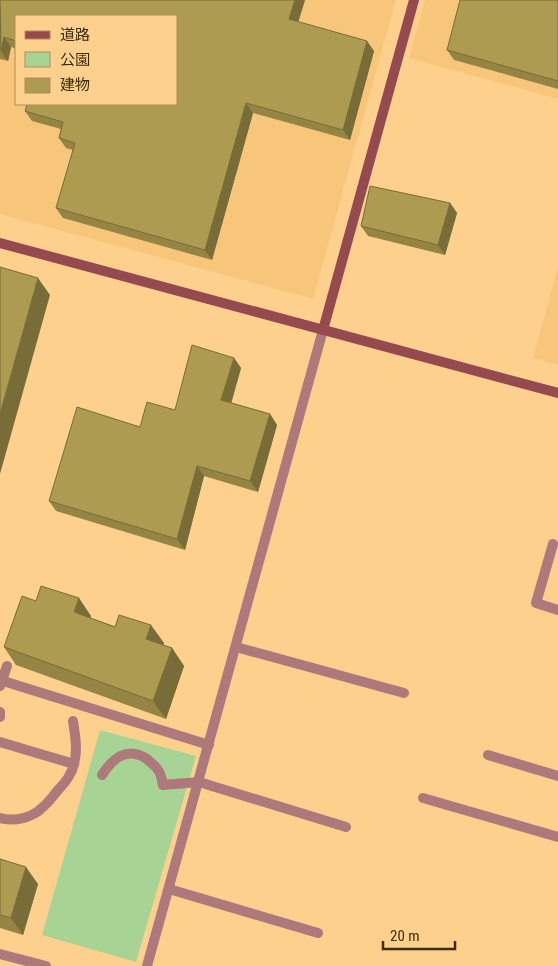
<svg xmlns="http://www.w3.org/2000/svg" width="558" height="966" font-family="'Roboto Condensed','Noto Sans JP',sans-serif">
	<rect width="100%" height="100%" fill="#fdd08d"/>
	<g fill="#f7c67b" fill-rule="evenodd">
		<path d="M0 0H396L313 299 0 214ZM16 16H176V104H16Z"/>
		<polygon points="425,0 558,0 558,99 409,58"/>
		<polygon points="558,266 558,365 533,358"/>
	</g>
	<polygon fill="#a7d495" points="100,730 196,756 136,962 42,935"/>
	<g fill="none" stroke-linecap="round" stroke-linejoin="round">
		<g stroke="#ae797b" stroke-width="10">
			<polyline points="553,544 536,603 558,610"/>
			<polyline points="236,647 404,693"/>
			<polyline points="488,755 558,776"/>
			<polyline points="199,782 346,827"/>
			<polyline points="423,798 558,837"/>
		</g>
		<g stroke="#ae797b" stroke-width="10">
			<polyline points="0,680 209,745"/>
			<polyline points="0,686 7,666"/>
			<polyline points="0,712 0,717"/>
			<polyline points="0,742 74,764"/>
			<path d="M102 775C113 758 127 746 147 759 150 762 156 766 158 770 161 773 162 780 163 785L199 782"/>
			<path d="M0 818C15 822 32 818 43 807 49 802 53 796 58 790 65 783 72 773 74 764 78 749 75 735 73 721"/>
			<polyline points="169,889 318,933"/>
			<polyline points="0,954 46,966"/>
			<polyline points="147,966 323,330"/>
		</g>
		<g stroke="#944a4f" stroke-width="10">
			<polyline points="0,243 558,393"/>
			<polyline points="323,330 414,0"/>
		</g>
	</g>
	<g fill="#948545">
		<polygon points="0,0 305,0 298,22 374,51 350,140 253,113 212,260 63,218 56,208 73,150 66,148 59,138 61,129 32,121 25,111 176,104 16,16 16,49 11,47 8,61 0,59"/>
		<polygon points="558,0 558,89 454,60 447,50"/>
		<polygon points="450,203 457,213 445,255 368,236 361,226"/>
		<polygon points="234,358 241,368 231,403 270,414 277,425 258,492 204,476 185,550 56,511 49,501 140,427 175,410"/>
		<polygon points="91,616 90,618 164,643 163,645 172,648 184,666 166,719 16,665 4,647"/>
		<polygon points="0,859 38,884 23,935 0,928"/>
	</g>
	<g fill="#786c38">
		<polygon points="295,0 305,0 296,29 289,19"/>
		<polygon points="4,37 11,47 8,61 1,51"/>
		<polygon points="367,41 374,51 350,140 343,130"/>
		<polygon points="246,103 253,113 212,260 205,250"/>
		<polygon points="450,203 457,213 445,255 438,245"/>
		<polygon points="38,278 50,295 0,474 0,414"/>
		<polygon points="234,358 241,368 229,411 221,400"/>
		<polygon points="270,414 277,425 258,492 250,481"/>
		<polygon points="197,466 204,476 185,550 177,539"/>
		<polygon points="79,598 91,616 86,630 74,612"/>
		<polygon points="151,625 164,643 159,657 146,639"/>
		<polygon points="172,648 184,666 166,719 153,701"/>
		<polygon points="26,867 38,884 23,935 11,918"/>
	</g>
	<g fill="#ac9b50" stroke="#786c38">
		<polygon points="0,0 295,0 289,19 367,41 343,130 246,103 205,250 56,208 75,143 59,138 63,122 25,111 27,104 176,104 176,16 16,16 16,41 4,37 1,51"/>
		<polygon points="460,0 558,0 558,81 447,50"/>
		<polygon points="370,186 450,203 438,245 361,226"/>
		<polygon points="0,267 38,278 0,414"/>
		<polygon points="192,345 234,358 221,400 270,414 250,481 197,466 177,539 49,501 77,407 140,427 147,402 175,410"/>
		<polygon points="41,586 79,598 74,612 115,627 119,615 151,625 146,639 172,648 153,701 4,647 22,596 36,601"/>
		<polygon points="0,859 26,867 11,918 0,915"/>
	</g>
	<rect x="15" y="15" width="162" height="90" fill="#fdd08d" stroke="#b08e5b"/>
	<rect x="25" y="31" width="25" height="8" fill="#944a4f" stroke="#b08e5b"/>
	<text x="60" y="40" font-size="15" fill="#3c2b0f">道路</text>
	<rect x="25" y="52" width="25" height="15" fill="#a7d495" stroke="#b08e5b"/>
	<text x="60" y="65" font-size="15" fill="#3c2b0f">公園</text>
	<rect x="25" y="78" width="25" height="15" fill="#ac9b50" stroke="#b08e5b"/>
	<text x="60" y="90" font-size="15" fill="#3c2b0f">建物</text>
	<path d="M383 941v8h72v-8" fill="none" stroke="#3c2b0f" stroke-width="2.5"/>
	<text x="390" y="941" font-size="15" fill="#3c2b0f" stroke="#fdd08d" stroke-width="4" paint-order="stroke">20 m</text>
</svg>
